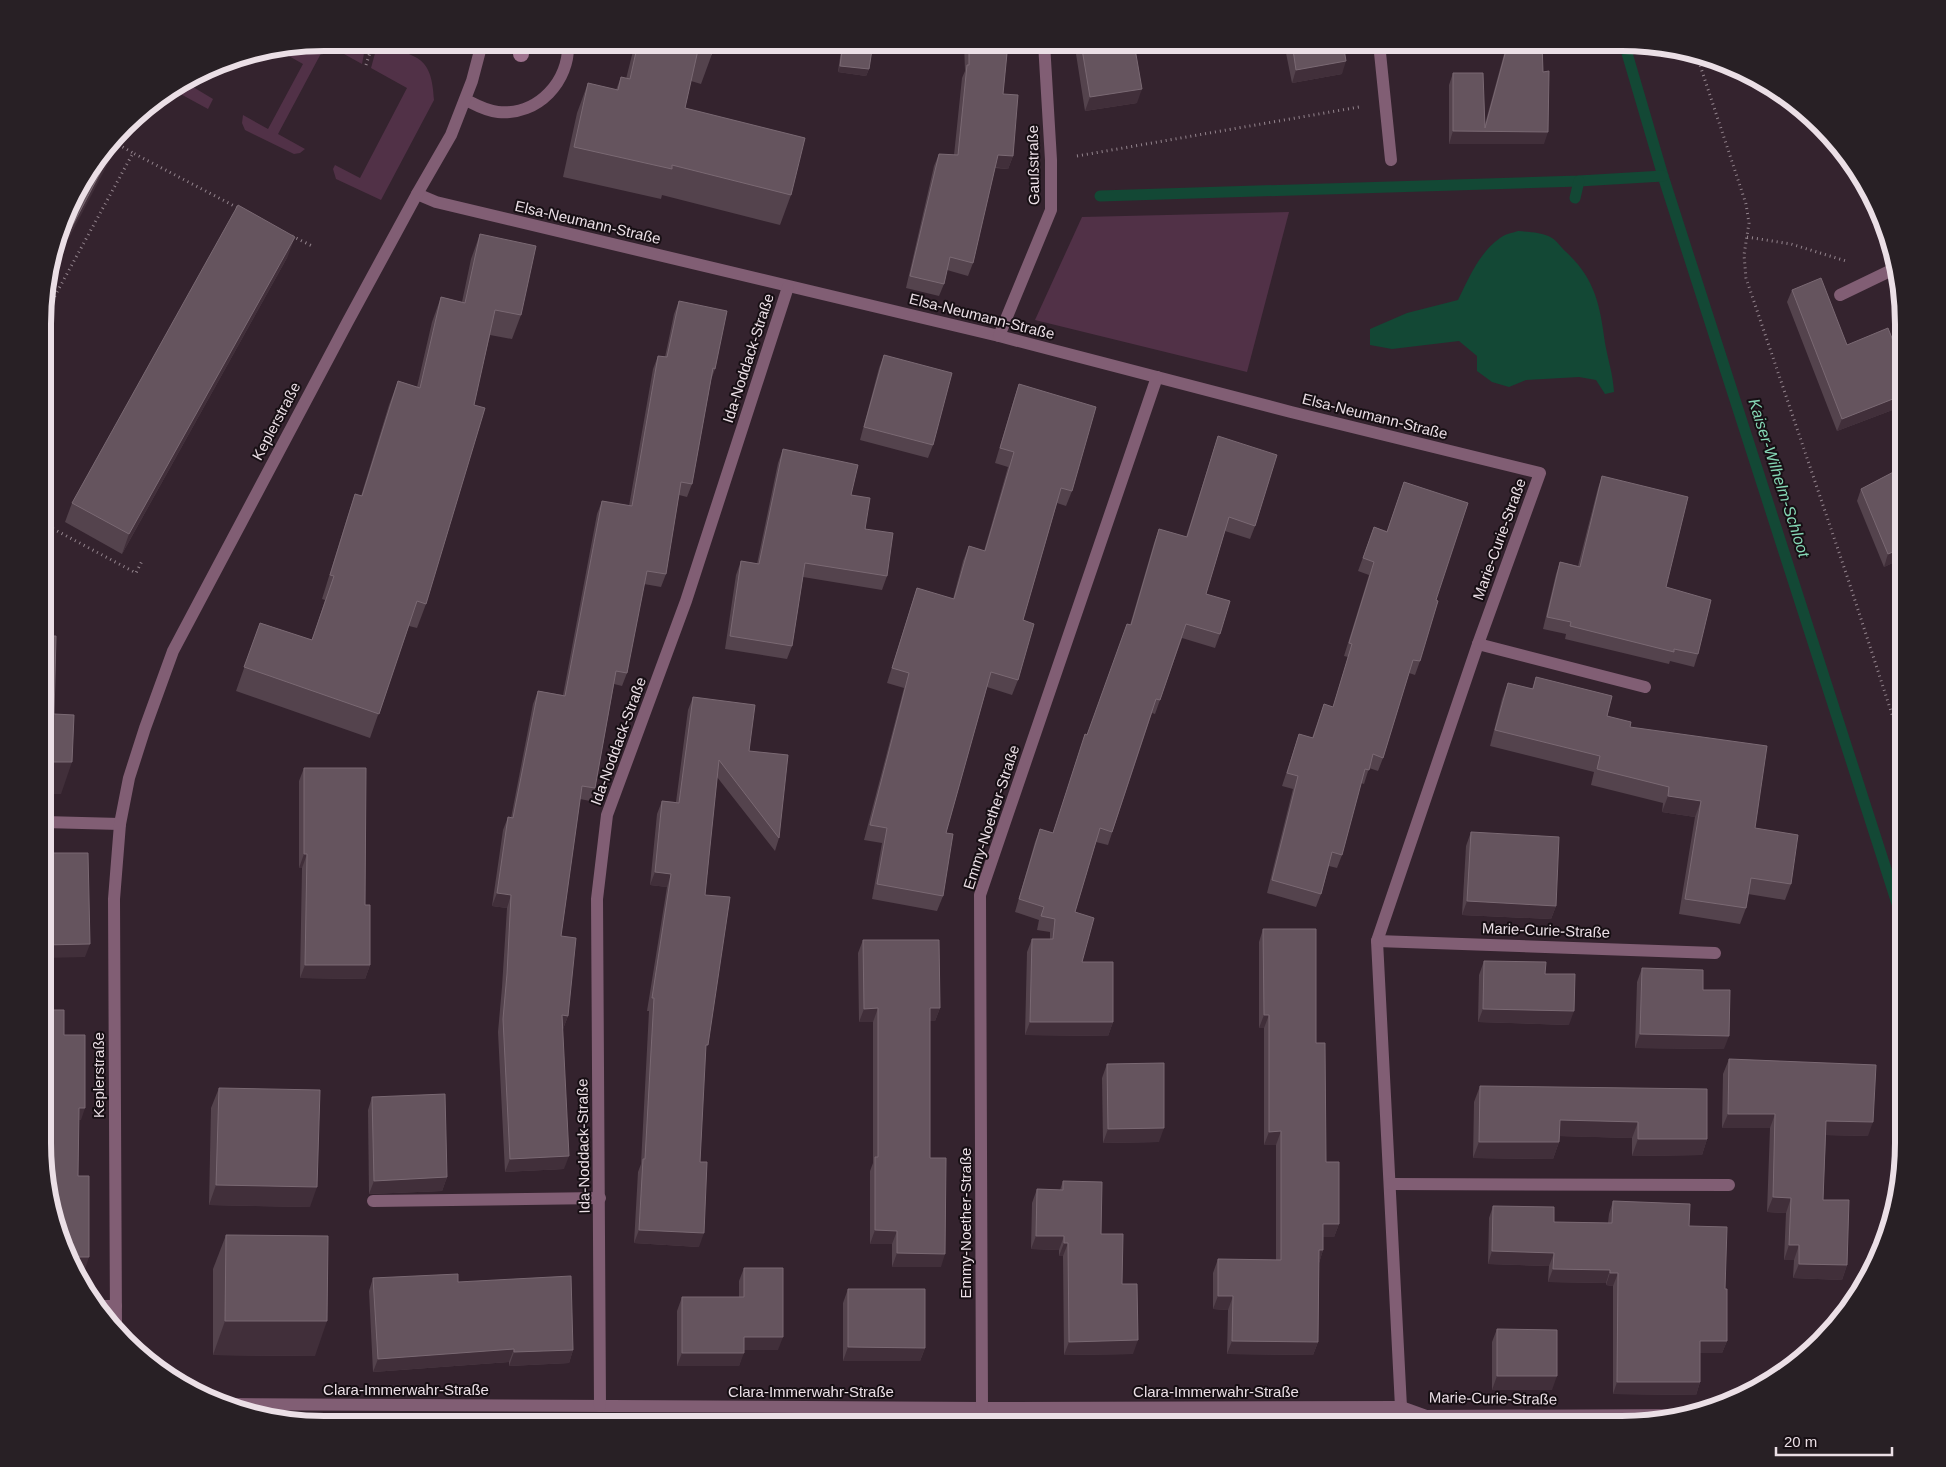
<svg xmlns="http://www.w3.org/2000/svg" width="1946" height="1467" font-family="Arial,sans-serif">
	<rect width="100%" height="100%" fill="#34232e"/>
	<g fill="#513147">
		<polygon points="324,43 366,43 362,64 326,44 278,134 305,149 300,153 294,154 245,130 242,123 243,115 268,129 303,64 278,50"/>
		<path d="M377 46C416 55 432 55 434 100L381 200 336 179 333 169 335 165 360 178 407 88 371 68Z"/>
		<polygon points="188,84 213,99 208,109 175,91"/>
		<polygon points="1289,212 1247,372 1035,320 1082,217"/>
	</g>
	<path fill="#134835" d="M1518 231C1529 232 1542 232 1552 238 1557 241 1561 247 1565 251 1595 278 1600 305 1605 343 1608 360 1613 374 1614 392L1605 394 1596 380 1579 377 1526 380 1509 387 1492 382 1477 371V356L1459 341 1392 349 1370 345V329L1407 313 1458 300C1469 278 1479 253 1500 238 1505 234 1512 233 1518 231Z"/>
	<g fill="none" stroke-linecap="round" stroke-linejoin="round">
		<g stroke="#134835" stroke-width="11">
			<polyline points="1624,43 1663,176 1903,922"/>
			<polyline points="1100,196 1579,181 1663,176"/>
			<polyline points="1575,198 1579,181"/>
		</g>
		<g stroke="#94858e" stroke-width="3" stroke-dasharray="1 4" stroke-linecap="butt">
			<polyline points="1697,56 1746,204 1749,223 1744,255 1746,278 1848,579 1903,748"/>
			<polyline points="366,65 373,43"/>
			<polyline points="114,142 133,153"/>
			<polyline points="1077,156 1359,107"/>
			<polyline points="292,236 312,246"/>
			<polyline points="1747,237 1791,244 1846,261"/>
			<polyline points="45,314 133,153 240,209"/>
			<polyline points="44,524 136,573 142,561"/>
		</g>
		<g stroke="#815e74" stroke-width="12">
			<path d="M466 100C476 105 486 111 498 112 538 116 570 81 568 43"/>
			<polyline points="44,822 120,824"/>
			<polyline points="373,1201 600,1198"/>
			<polyline points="101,1306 116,1306"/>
		</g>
		<g stroke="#815e74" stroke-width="12">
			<polyline points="1379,43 1391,160"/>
			<polyline points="417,194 436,202 999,336 1291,412 1540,473 1478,644 1377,941 1401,1407"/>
			<polyline points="1840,295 1896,268"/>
			<polyline points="999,336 1051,210 1051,160 1044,43"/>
			<polyline points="1478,644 1645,687"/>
			<polyline points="1377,941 1715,953"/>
			<polyline points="1390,1184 1729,1185"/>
			<polyline points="116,1326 114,899 120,824 129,778 145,728 173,651 347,323 417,194 451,135 472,81 482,43"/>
			<polyline points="222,1404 982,1408 1401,1407 1426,1416 1688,1415"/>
			<polyline points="600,1406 597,899 607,815 686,601 788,287"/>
			<polyline points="982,1408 980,895 1157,377"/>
		</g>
	</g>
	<circle fill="#9e728e" cx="521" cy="54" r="8"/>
	<g fill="#54434d">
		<polygon points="635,43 714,43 712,54 701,84 691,81 685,108 791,195 780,225 662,195 661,199 563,177 577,113 588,83 616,90 621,77 626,79"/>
		<polygon points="842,43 873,43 869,69 866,76 838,72"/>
		<polygon points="964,43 1008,43 1003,94 1013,156 1008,169 995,168 973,263 968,276 947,270 944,284 939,296 906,288 934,166 939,154 954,155 962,78 965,71"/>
		<polygon points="1078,43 1134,43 1137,103 1085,111 1076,54 1079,46"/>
		<polygon points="1284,43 1343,43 1342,74 1292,83"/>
		<polygon points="1507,43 1542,43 1544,144 1449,144 1449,85 1453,73 1485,124"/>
		<polygon points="480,234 521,315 512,339 490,335 426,604 417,628 409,626 370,738 236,691 260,623 312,640 325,600 322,599 347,518 355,494 361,496 389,405 398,381 417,387 432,322 441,297 462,302 471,259"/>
		<polygon points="288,256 122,554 65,522 72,503"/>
		<polygon points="1792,290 1847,345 1903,366 1903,406 1837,431 1787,302"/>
		<polygon points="679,301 715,369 711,380 692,484 687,497 679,495 666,574 661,587 644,584 627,673 622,686 614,684 595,788 590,801 580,799 561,936 568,1016 563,1029 564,1169 505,1172 498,1032 502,987 507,908 492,906 503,830 508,817 511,818 533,704 538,691 563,695 597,514 602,501 629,506 653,369 658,356 665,357 674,314"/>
		<polygon points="884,355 933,445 928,458 860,440 879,368"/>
		<polygon points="1019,384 1072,491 1066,506 1057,503 1023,620 1018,680 1012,695 987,687 946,833 943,896 937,911 872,899 882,843 864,840 904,688 887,683 912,603 917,588 953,599 963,561 969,546 984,551 1008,467 995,463 1014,399"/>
		<polygon points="1218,436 1255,526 1250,539 1225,531 1206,594 1220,634 1215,648 1182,638 1155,714 1152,713 1108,845 1096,842 1075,912 1082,962 1113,1022 1108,1036 1025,1035 1027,952 1032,939 1050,939 1050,932 1037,930 1039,920 1015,912 1035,842 1040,829 1053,833 1085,734 1087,735 1130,625 1154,543 1159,529 1186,537"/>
		<polygon points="783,449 851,495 887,576 882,590 803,577 792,646 787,659 725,649 736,575 741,561 757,564 778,463"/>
		<polygon points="1602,476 1666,587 1698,654 1694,667 1670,661 1669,664 1565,639 1566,634 1543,629 1556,574 1560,562 1578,566 1598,488"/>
		<polygon points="1404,482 1436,600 1420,661 1415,675 1409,673 1383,758 1378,771 1369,768 1364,784 1361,783 1342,855 1337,868 1329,866 1321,894 1316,907 1267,893 1293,789 1282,786 1299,734 1312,738 1324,704 1333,707 1348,657 1344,656 1369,575 1358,571 1374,527 1387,531"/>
		<polygon points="1861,489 1903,558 1884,567 1857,501"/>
		<polygon points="1536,677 1607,716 1630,727 1755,828 1791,884 1785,900 1748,894 1746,908 1740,924 1679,914 1695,817 1662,812 1663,803 1591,785 1594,772 1490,746 1502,699 1508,683 1532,689"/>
		<polygon points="693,697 749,751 779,838 775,851 717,777 705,895 705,1052 700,1162 699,1247 634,1243 638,1172 641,1164 649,1011 647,1011 667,887 650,885 657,814 662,801 676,802 688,710"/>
		<polygon points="304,768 365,905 370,965 365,979 300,978 302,868 299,868 299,781"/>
		<polygon points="1471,832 1556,906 1551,919 1462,915 1466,846"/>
		<polygon points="1263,929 1316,1043 1326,1162 1339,1224 1334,1237 1323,1237 1323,1250 1319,1263 1318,1342 1313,1355 1227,1354 1228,1310 1213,1309 1213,1273 1218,1259 1276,1260 1276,1145 1264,1145 1264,1028 1259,1028 1259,942"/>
		<polygon points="863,940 940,1008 935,1021 930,1021 930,1158 941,1267 892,1267 892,1244 870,1244 870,1171 873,1163 873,1022 859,1022 858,953"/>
		<polygon points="1484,961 1545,974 1569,1025 1478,1022 1479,975"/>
		<polygon points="1642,968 1703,990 1724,1049 1635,1048 1637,982"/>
		<polygon points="1729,1059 1868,1136 1826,1135 1823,1200 1847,1265 1842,1280 1793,1278 1794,1260 1784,1260 1786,1213 1767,1212 1770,1128 1722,1128 1723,1074"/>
		<polygon points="1107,1064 1159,1142 1103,1143 1102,1078"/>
		<polygon points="1480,1086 1707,1139 1702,1155 1632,1156 1632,1138 1560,1136 1559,1142 1553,1159 1473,1158 1474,1102"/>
		<polygon points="219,1088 310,1207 209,1205 211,1108"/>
		<polygon points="372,1097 447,1177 442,1191 369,1194 368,1110"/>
		<polygon points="1063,1181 1101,1234 1122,1284 1133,1354 1064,1355 1063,1256 1059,1256 1059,1250 1031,1249 1032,1203 1037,1189 1060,1190"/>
		<polygon points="1613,1201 1689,1226 1725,1289 1727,1341 1722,1353 1700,1353 1700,1382 1696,1395 1613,1394 1613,1286 1606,1285 1606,1283 1548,1282 1549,1266 1488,1264 1489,1218 1493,1206 1554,1222 1608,1223 1609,1214"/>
		<polygon points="226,1235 315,1356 213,1355 213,1269"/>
		<polygon points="744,1268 778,1350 744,1350 739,1366 677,1366 677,1311 682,1297 739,1297 739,1281"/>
		<polygon points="373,1278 458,1282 573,1350 569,1363 509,1366 509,1362 373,1372 369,1291"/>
		<polygon points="848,1289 925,1348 920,1361 843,1361 843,1303"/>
		<polygon points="1497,1329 1552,1390 1492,1390 1492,1342"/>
	</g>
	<g fill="#412f3a">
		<polygon points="1346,61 1342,74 1292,83 1296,70"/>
		<polygon points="840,66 869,69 866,76 838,72"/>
		<polygon points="1142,89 1137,103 1085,111 1090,97"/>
		<polygon points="1453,131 1548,132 1544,144 1449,144"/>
		<polygon points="120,135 113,154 48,278 54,261"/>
		<polygon points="998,155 1013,156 1008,169 994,167"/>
		<polygon points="295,237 288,256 122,554 129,534"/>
		<polygon points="1903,395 1903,406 1837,431 1842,419"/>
		<polygon points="1903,548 1903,558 1884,567 1888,554"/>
		<polygon points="44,762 72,762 61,794 44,794"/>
		<polygon points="1668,796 1701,801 1695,817 1662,812"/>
		<polygon points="304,854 307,854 302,868 299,868"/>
		<polygon points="655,872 671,874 667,887 650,885"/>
		<polygon points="497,893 511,895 507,908 492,906"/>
		<polygon points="1467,901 1556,906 1551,919 1462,915"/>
		<polygon points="90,944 85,957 44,958 44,945"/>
		<polygon points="305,965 370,965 365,979 300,978"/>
		<polygon points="878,1008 873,1022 859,1022 864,1009"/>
		<polygon points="930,1008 940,1008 935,1021 925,1021"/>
		<polygon points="1483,1009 1574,1011 1569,1025 1478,1022"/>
		<polygon points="562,1015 568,1016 563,1029"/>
		<polygon points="1264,1015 1269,1015 1264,1028 1259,1028"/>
		<polygon points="1030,1022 1113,1022 1108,1036 1025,1035"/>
		<polygon points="1640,1034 1729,1036 1724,1049 1635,1048"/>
		<polygon points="79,1108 85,1108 81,1120 74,1120"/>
		<polygon points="1728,1114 1775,1114 1770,1128 1722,1128"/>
		<polygon points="1560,1120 1638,1122 1632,1138 1554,1136"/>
		<polygon points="1826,1121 1873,1122 1868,1136 1821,1135"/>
		<polygon points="1164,1128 1159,1142 1103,1143 1108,1129"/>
		<polygon points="1281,1131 1276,1145 1264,1145 1269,1132"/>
		<polygon points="1638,1139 1707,1139 1702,1155 1632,1156"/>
		<polygon points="1479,1142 1559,1142 1553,1159 1473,1158"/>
		<polygon points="569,1156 564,1169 505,1172 510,1159"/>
		<polygon points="447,1177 442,1191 369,1194 374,1181"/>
		<polygon points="216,1185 317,1187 310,1207 209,1205"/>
		<polygon points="1773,1197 1791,1198 1786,1213 1767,1212"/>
		<polygon points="1323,1224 1339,1224 1334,1237 1318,1237"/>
		<polygon points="639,1230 704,1233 699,1247 634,1243"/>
		<polygon points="875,1230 897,1231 892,1244 870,1244"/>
		<polygon points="1036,1236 1064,1236 1059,1250 1031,1249"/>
		<polygon points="1064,1243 1068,1243 1063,1256 1059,1256"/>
		<polygon points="1789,1245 1799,1245 1794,1260 1784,1260"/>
		<polygon points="1319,1250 1323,1250 1319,1263"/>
		<polygon points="1492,1251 1554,1253 1549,1266 1488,1264"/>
		<polygon points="897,1253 945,1254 941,1267 892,1267"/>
		<polygon points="69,1257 89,1257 85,1269 73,1269 72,1268"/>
		<polygon points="1799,1264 1847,1265 1842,1280 1793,1278"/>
		<polygon points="1553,1269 1610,1270 1606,1283 1548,1282"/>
		<polygon points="1610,1273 1618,1273 1613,1286 1606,1285"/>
		<polygon points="1218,1296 1233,1296 1228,1310 1213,1309"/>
		<polygon points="225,1321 327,1321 315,1356 213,1355"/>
		<polygon points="744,1337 783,1337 778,1350 739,1350"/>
		<polygon points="1138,1340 1133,1354 1064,1355 1069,1342"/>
		<polygon points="1232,1341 1318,1342 1313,1355 1227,1354"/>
		<polygon points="1700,1341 1727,1341 1722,1353 1696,1353"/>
		<polygon points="848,1347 925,1348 920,1361 843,1361"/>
		<polygon points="514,1349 509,1362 373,1372 378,1359"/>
		<polygon points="573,1350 569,1363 509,1366 514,1352"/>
		<polygon points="682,1353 744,1353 739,1366 677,1366"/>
		<polygon points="1497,1376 1557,1376 1552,1390 1492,1390"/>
		<polygon points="1617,1382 1700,1382 1696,1395 1613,1394"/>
	</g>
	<g fill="#65545e" stroke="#7a6973">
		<polygon points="638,43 714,43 712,54 698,50 685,108 805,138 791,195 672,165 672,169 574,147 588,83 618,90 621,77 630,79"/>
		<polygon points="843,43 873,43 869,69 840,66"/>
		<polygon points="969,43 1008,43 1003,94 1018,95 1013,156 998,155 973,263 950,257 944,284 910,276 939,154 958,155 967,65 969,65"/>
		<polygon points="1081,43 1134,43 1142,89 1090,97"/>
		<polygon points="1292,43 1343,43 1346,61 1296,70"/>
		<polygon points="1508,43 1542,43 1543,72 1549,71 1548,132 1453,131 1453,73 1483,73 1485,128"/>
		<polygon points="120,135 54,261 80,184"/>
		<polygon points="238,205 295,237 129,534 72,503"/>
		<polygon points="480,234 536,246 521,315 495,310 474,405 485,408 426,604 417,601 379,714 244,667 260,623 312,640 334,576 330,575 355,494 362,496 398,381 420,388 441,297 465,303"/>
		<polygon points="1821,278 1847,345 1888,328 1903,366 1903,395 1842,419 1792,290"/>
		<polygon points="679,301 727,311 715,369 713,368 692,484 681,482 666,574 647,571 627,673 616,671 595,788 582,786 561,936 576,938 568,1016 562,1015 569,1156 510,1159 503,1019 507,974 511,895 497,893 508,817 513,818 538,691 565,696 602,501 632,506 658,356 667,357"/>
		<polygon points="884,355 952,373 933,445 864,427"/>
		<polygon points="1019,384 1096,407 1072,491 1061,488 1023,620 1034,624 1018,680 991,672 946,833 953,834 943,896 877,884 887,828 870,825 909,673 892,668 917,588 954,599 969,546 985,551 1014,452 1000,448"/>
		<polygon points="1218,436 1277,455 1255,526 1229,517 1206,594 1230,601 1220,634 1186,624 1160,700 1156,699 1112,832 1100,828 1075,912 1094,918 1082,962 1113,962 1113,1022 1030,1022 1032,939 1053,939 1055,919 1041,916 1044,907 1019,899 1040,829 1053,833 1085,734 1087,735 1127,624 1131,625 1159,529 1187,537"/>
		<polygon points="783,449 858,465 851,495 870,498 865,529 893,533 887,576 805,563 792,646 730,636 741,561 759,564"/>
		<polygon points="1903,467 1903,548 1888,554 1861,489"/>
		<polygon points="1602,476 1688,497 1666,587 1711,600 1698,654 1674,649 1674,652 1570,626 1571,622 1547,617 1560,562 1580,567"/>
		<polygon points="1404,482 1468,503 1436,600 1438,601 1420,661 1413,660 1383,758 1373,754 1369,770 1365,769 1342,855 1332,852 1321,894 1272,880 1298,776 1287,773 1299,734 1313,738 1324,704 1333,707 1352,644 1349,643 1374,562 1363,558 1374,527 1387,532"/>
		<polygon points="44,636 56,636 54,714 74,715 72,762 44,762"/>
		<polygon points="1536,677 1612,696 1607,716 1631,722 1630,727 1767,746 1755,828 1798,835 1791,884 1751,878 1746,908 1685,899 1701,801 1668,796 1669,787 1597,769 1600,756 1495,730 1508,683 1533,689"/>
		<polygon points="693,697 755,705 749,751 788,755 779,838 719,760 705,895 730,897 708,1045 706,1045 700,1162 707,1162 704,1233 639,1230 643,1159 645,1159 654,998 652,998 671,874 655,872 662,801 679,803"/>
		<polygon points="304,768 366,768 365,905 370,905 370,965 305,965 307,854 304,854"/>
		<polygon points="1471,832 1559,837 1556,906 1467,901"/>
		<polygon points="44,836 51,836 51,853 88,853 90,944 44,945"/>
		<polygon points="1263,929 1316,929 1316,1043 1325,1043 1326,1162 1339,1162 1339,1224 1323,1224 1323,1250 1319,1250 1318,1342 1232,1341 1233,1296 1218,1296 1218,1259 1281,1260 1281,1131 1269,1132 1269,1015 1264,1015"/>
		<polygon points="863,940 939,940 940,1008 930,1008 930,1158 946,1158 945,1254 897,1253 897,1231 875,1230 875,1157 878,1157 878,1008 864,1009"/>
		<polygon points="1484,961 1546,962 1545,974 1575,974 1574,1011 1483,1009"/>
		<polygon points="1642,968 1703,970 1703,990 1730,990 1729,1036 1640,1034"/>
		<polygon points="43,1010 64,1010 64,1035 85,1035 85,1108 79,1108 78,1176 89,1176 89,1257 69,1257 43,1162"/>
		<polygon points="1729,1059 1876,1065 1873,1122 1826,1121 1823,1200 1849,1200 1847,1265 1799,1264 1799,1245 1789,1245 1791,1198 1773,1197 1775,1114 1728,1114"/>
		<polygon points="1164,1063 1164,1128 1108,1129 1107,1064"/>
		<polygon points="1480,1086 1707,1089 1707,1139 1638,1139 1638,1122 1560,1120 1559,1142 1479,1142"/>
		<polygon points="219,1088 320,1090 317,1187 216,1185"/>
		<polygon points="445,1094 447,1177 374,1181 372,1097"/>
		<polygon points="1063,1181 1102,1182 1101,1234 1123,1234 1122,1284 1137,1284 1138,1340 1069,1342 1068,1243 1064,1243 1064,1236 1036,1236 1037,1189 1063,1190"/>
		<polygon points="1613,1201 1690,1204 1689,1226 1727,1227 1725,1289 1727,1289 1727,1341 1700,1341 1700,1382 1617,1382 1618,1273 1610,1273 1610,1270 1553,1269 1554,1253 1492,1251 1493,1206 1554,1207 1554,1222 1612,1223"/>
		<polygon points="226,1235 328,1236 327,1321 225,1321"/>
		<polygon points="744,1268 783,1268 783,1337 744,1337 744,1353 682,1353 682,1297 744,1297"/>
		<polygon points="458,1274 458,1282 571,1276 573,1350 514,1352 514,1349 378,1359 373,1278"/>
		<polygon points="848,1289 925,1289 925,1348 848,1347"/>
		<polygon points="1497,1329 1557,1330 1557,1376 1497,1376"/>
	</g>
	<g text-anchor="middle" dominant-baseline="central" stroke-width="4" stroke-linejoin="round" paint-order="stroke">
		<g font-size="15" fill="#ebdfe6" stroke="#170f14">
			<text transform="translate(1033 165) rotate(-91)">Gaußstraße</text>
			<text transform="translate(588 222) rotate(13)">Elsa-Neumann-Straße</text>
			<text transform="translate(982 316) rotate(14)">Elsa-Neumann-Straße</text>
			<text transform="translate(748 358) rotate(-72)">Ida-Noddack-Straße</text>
			<text transform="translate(1375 416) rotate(14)">Elsa-Neumann-Straße</text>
			<text transform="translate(276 421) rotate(-62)">Keplerstraße</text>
			<text transform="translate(1499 539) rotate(-70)">Marie-Curie-Straße</text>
			<text transform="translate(618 741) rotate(-70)">Ida-Noddack-Straße</text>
			<text transform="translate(991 817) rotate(-72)">Emmy-Noether-Straße</text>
			<text transform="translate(1546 930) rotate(2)">Marie-Curie-Straße</text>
			<text transform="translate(98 1075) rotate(-90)">Keplerstraße</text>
			<text transform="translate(583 1146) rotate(-91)">Ida-Noddack-Straße</text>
			<text transform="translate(965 1223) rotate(-90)">Emmy-Noether-Straße</text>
			<text x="406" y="1389">Clara-Immerwahr-Straße</text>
			<text x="811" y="1391">Clara-Immerwahr-Straße</text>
			<text x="1216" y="1391">Clara-Immerwahr-Straße</text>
			<text transform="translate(1493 1398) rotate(1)">Marie-Curie-Straße</text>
		</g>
		<g font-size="16" font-style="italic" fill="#85d7b5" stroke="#170f14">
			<text transform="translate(1779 478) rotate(72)">Kaiser-Wilhelm-Schloot</text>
		</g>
	</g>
	<path d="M0 0H1946V1467H0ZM324 51H1622A273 273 0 0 1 1895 324V1143A273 273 0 0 1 1622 1416H324A273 273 0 0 1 51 1143V324A273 273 0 0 1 324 51Z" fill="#282025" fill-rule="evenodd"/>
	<path fill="none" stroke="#ebdfe6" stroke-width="6" d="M324 51H1622A273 273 0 0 1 1895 324V1143A273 273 0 0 1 1622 1416H324A273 273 0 0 1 51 1143V324A273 273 0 0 1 324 51Z"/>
	<path d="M1776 1447v8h116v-8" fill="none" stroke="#ebdfe6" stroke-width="2.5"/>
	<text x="1784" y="1447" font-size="15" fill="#ebdfe6" stroke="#170f14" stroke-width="4" paint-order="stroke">20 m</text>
</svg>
